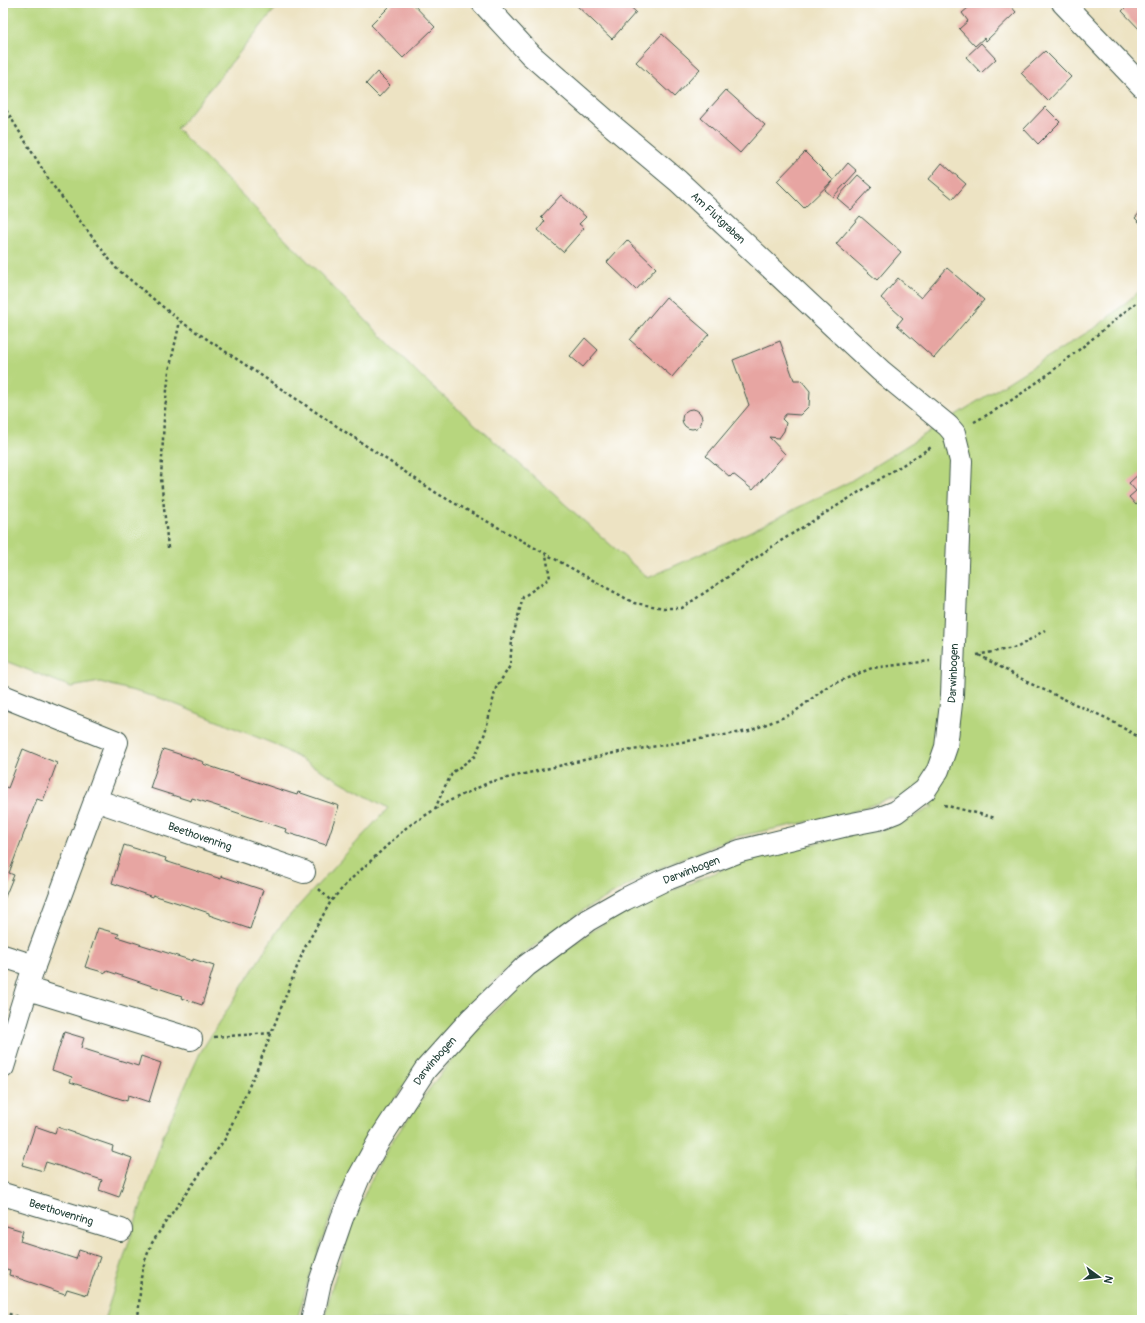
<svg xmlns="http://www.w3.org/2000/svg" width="1145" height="1323" font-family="Pangolin,sans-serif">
	<rect width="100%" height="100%" fill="#fff"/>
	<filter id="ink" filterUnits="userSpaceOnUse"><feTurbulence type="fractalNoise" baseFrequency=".025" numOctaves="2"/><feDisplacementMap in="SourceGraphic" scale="8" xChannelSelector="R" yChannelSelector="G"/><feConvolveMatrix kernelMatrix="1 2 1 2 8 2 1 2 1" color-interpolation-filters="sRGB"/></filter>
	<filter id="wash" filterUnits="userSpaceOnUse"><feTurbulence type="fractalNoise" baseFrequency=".012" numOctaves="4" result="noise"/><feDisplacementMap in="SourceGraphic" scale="16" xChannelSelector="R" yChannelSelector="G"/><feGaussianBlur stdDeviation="0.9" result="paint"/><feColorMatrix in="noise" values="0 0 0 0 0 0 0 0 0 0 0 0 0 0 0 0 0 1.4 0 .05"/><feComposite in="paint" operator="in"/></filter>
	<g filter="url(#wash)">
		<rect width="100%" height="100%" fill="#ede3c3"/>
		<polygon fill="#b7d67e" stroke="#6b8a59" points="3,3 280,3 177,129 422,377 648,578 747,533 849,482 1099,325 1142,289 1142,1320 324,1320 331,1291 352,1223 370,1182 390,1144 436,1080 477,1029 533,975 594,930 629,909 743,861 851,835 882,830 904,822 934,806 890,799 845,814 735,837 658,869 625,887 585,909 520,956 463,1011 420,1064 371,1132 350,1171 332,1213 309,1278 297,1320 104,1320 163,1136 200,1053 281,925 388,808 274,744 160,698 100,682 71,687 3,660"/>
		<g id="blocks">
			<g fill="#e7a5a2">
				<polygon points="393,3 412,3 435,27 403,58 371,25"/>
				<polygon points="576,3 626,3 636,12 612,39 575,4"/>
				<polygon points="974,3 1008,3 1016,12 986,41 984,38 975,46 959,29 968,21 962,13"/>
				<polygon points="1130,3 1142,3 1142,32 1122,11"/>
				<polygon points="662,34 700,69 674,97 636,62"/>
				<polygon points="981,43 996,59 981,73 966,57"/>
				<polygon points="1045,51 1071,77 1048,101 1021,73"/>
				<polygon points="377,72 390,85 379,97 366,84"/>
				<polygon points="726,90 765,125 740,153 701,118"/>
				<polygon points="1045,107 1060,122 1038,144 1024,129"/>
				<polygon points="805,152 833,180 804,208 777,181"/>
				<polygon points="848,163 857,171 833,197 825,190"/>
				<polygon points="942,163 966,184 953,199 929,179"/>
				<polygon points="858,175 872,187 851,210 837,198"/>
				<polygon points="561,195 586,217 579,224 584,228 563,252 538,230 545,221 541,217"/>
				<polygon points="1142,210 1142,225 1135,218"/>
				<polygon points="860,216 901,252 877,280 836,244"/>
				<polygon points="627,240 656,268 636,290 607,262"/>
				<polygon points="947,268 984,300 934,358 897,325 903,318 881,298 898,278 921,298"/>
				<polygon points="666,297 709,334 672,377 630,340"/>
				<polygon points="585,338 598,350 583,367 570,356"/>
				<polygon points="780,341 794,380 801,380 810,391 809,406 800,415 786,414 782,419 786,423 784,431 779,438 769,437 785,454 753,490 733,474 730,477 706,456 749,405 733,360"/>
				<circle cx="692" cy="419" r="10"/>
				<polygon points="1142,471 1142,500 1136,505 1129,497 1136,491 1129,483"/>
				<polygon points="23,749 57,763 43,801 37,799 9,873 14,875 3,902 3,786 8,788"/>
				<polygon points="163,749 204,762 203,764 278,789 297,795 298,792 339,806 326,845 285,832 286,829 211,804 192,798 191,801 150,788"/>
				<polygon points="124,845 166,858 165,861 221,879 221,876 263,890 250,929 209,915 209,913 191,907 153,895 153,897 112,883"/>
				<polygon points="98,928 119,934 117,937 193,961 193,959 214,966 202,1005 181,998 182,996 107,971 106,973 85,967"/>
				<polygon points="64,1032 84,1038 81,1048 138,1066 141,1056 161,1063 149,1102 128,1095 127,1101 70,1082 72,1077 52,1070"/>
				<polygon points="35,1126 55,1133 57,1127 113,1146 112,1151 132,1158 119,1197 99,1190 102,1180 65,1168 46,1162 43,1171 22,1165"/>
				<polygon points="3,1225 23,1231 20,1241 76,1259 79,1250 100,1257 87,1295 67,1289 65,1294 9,1275 10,1270 3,1268"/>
			</g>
		</g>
	</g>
	<g filter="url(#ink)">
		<use href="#blocks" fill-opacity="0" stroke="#3e5649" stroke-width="1"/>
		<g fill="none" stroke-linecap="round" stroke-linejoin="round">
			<g stroke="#3e5649" stroke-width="24">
				<g id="minor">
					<polyline points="1063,3 1142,86"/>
					<polyline points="3,696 117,742 34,966 3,1067"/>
					<path id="s1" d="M95 800 304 872"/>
					<polyline points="3,956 34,966"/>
					<polyline points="28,989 191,1039"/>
					<path id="s2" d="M3 1194 121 1230"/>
					<path id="s3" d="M312 1320 320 1282 342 1218 359 1177 380 1139 425 1070 470 1020 526 966 588 920 625 899 662 881 740 851 847 825 878 819 896 812 925 790 938 770 946 747 952 695 961 461 954 433 948 426 881 371 678 181 610 124 531 55 483 3"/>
				</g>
			</g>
			<g stroke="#3e5649" stroke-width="2.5" stroke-dasharray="3 3" stroke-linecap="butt">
				<polyline points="3,105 51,183 116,268 180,321 438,494 634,603 664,608 682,608 779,542 933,446"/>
				<path d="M974 422C1036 390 1088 341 1142 298"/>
				<polyline points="168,548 161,478 164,419 169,371 180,321"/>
				<polyline points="977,655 1018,647 1045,630"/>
				<polyline points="979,655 1029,683 1108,719 1142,739"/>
				<polyline points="944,805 996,818"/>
				<polyline points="435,809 444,788 453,772 475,756 485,733 496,688 510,666 512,640 523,597 550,578 546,555"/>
				<polyline points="319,889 331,901"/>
				<polyline points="214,1037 271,1033"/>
				<polyline points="3,1312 28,1320"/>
				<polyline points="138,1320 141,1278 145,1260 152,1243 167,1220 225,1139 258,1067 304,949 331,901 348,882 407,827 445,803 490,782 614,753 749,731 792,714 828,686 872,668 930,661"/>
			</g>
			<use href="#minor" stroke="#fff" stroke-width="22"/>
		</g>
	</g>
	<g text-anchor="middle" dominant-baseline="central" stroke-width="3" stroke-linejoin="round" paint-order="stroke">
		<g font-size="11" fill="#1f3d34" stroke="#fff">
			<text transform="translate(718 218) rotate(43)">Am Flutgraben</text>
			<text stroke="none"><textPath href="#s3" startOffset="986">Darwinbogen</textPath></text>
			<text stroke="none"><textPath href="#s1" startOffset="111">Beethovenring</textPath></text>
			<text stroke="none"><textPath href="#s3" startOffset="614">Darwinbogen</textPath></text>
			<text stroke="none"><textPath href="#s3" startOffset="290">Darwinbogen</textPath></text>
			<text stroke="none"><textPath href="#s2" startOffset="61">Beethovenring</textPath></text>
		</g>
	</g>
	<rect width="1145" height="1323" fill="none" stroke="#fff" stroke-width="16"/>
	<g transform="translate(1099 1277) rotate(105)" stroke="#ffffff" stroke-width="3" paint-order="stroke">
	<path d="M0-3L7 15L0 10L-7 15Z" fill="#1f3d34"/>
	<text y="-6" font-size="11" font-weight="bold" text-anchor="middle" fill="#1f3d34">N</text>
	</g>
</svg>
